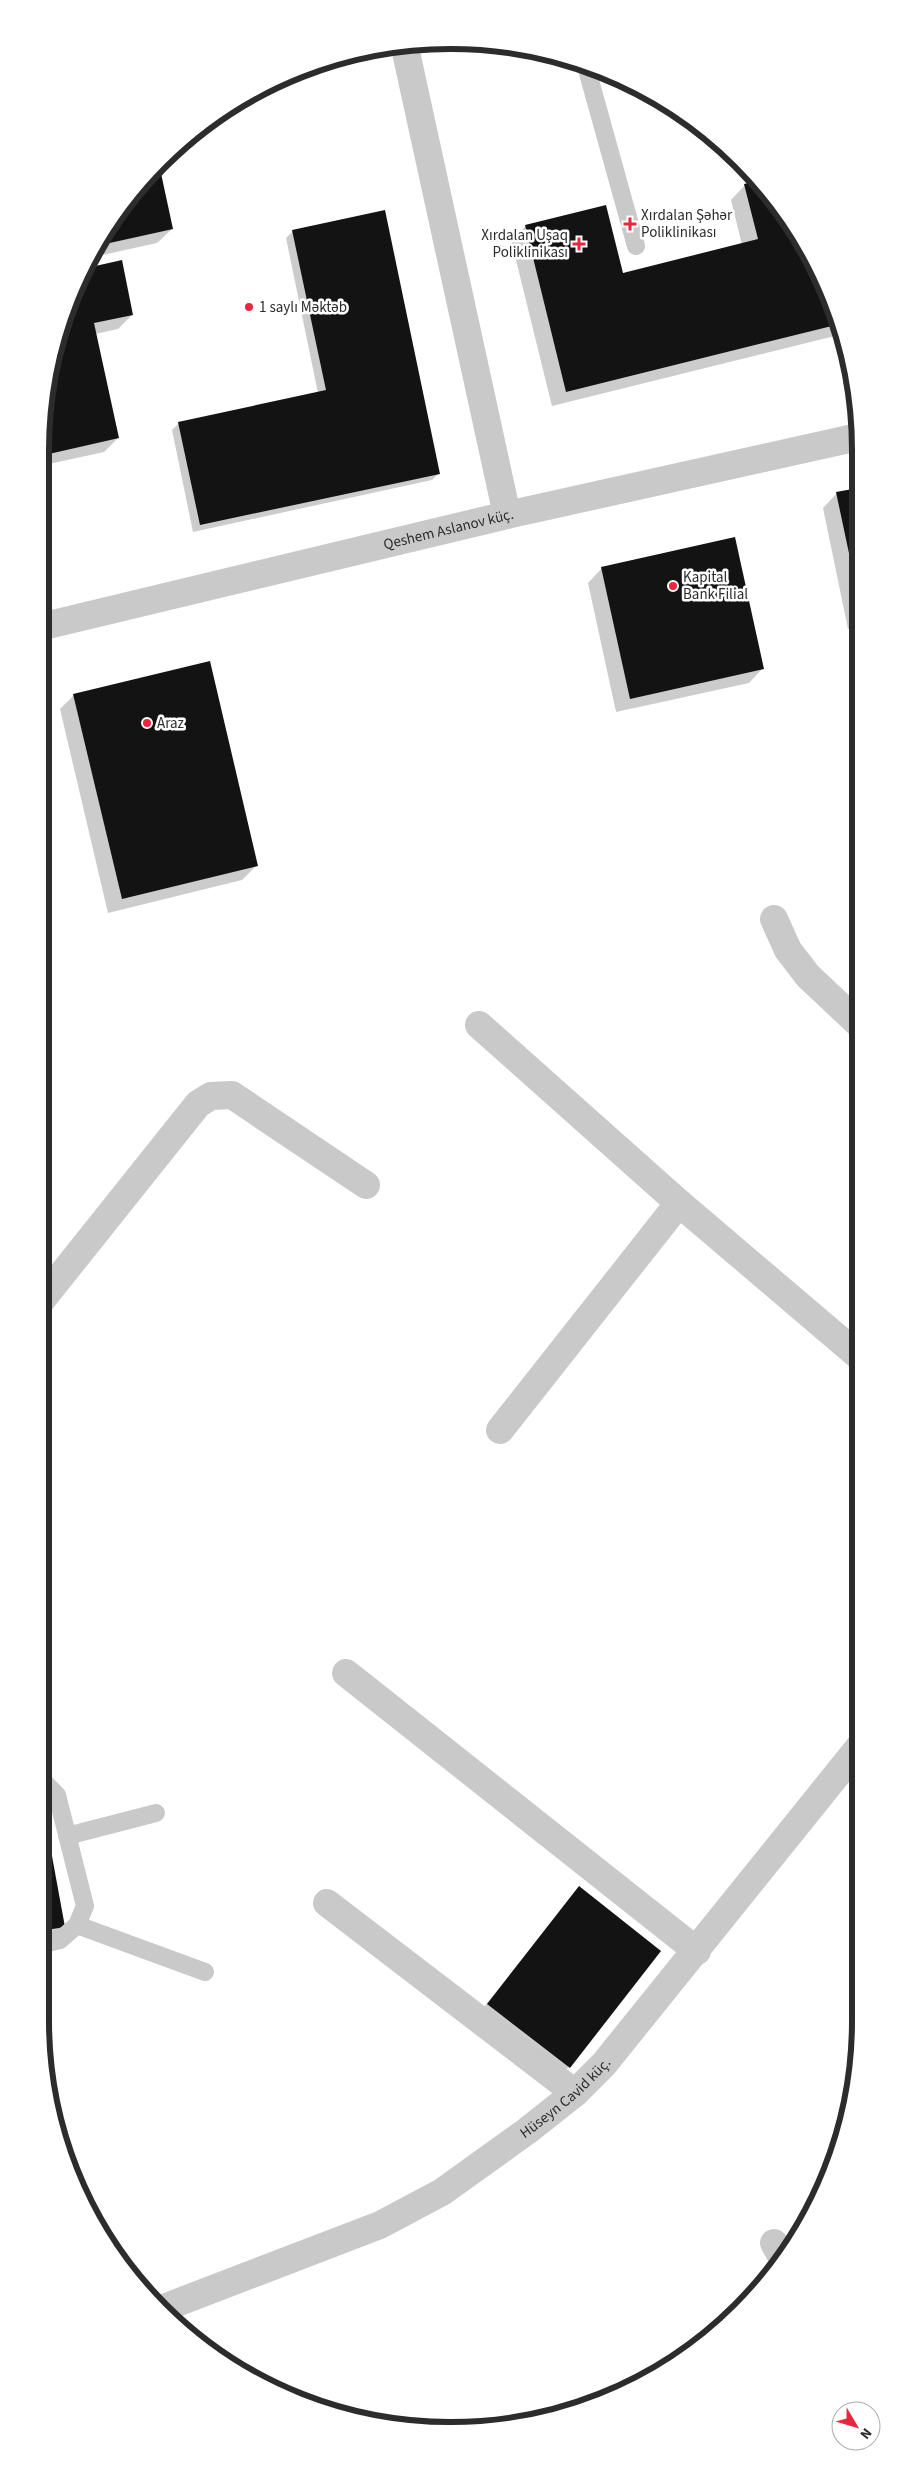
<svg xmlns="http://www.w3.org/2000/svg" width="901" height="2471" font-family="'Source Sans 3',sans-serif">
	<rect width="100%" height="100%" fill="#fff"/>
	<g fill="#0003">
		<polygon points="158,165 172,229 157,243 89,258 125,201"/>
		<polygon points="745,185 819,269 839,335 552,406 511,240 526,226 622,275 742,245 731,200"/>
		<polygon points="293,231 439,473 432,480 193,532 172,430 179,423 318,393 286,238"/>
		<polygon points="82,269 132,315 118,329 95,334 118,438 104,452 40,466 40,450 54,345"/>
		<polygon points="858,489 858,627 848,629 823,508 837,493"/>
		<polygon points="602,568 763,668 749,683 616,712 588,583"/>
		<polygon points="74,695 256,866 242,880 108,913 60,709"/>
		<polygon points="40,1808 64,1926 57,1933 40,1937"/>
		<polygon points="579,1888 660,1951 562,2075 481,2011"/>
	</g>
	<g fill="#131313">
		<polygon points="159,164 173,229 96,246 125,201"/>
		<polygon points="760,180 819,269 836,325 566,392 525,225 606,205 623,273 758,239 744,184"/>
		<polygon points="385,210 440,474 200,525 178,422 326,390 292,230"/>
		<polygon points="122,260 133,315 94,323 119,438 40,456 54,345 82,269"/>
		<polygon points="858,488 858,591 857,591 836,492"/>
		<polygon points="735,537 764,669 630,699 601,567"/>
		<polygon points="210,661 258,866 122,899 73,694"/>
		<polygon points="40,1807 43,1807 65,1927 40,1931"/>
		<polygon points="579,1886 661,1951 570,2068 487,2004"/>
	</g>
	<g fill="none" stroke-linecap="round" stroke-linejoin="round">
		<g stroke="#c9c9c9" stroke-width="18">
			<polyline points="586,66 636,246"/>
			<polyline points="40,1778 57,1795 85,1906 77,1925 60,1940 40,1945"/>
			<polyline points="67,1836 156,1813"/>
			<polyline points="77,1925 205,1972"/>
		</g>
		<g stroke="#c9c9c9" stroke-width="28">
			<polyline points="404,43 507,515"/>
			<polyline points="774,919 788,950 808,976 859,1024"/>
			<polyline points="479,1025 679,1203 860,1357"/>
			<polyline points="40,1302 198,1104 211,1096 232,1095 366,1185"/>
			<polyline points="500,1430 679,1203"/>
			<polyline points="346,1673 697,1951"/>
			<polyline points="327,1903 575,2093"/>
			<polyline points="774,2243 783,2259"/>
			<path id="s1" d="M161 2309 380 2225 442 2192 527 2131 575 2093 604 2064 860 1746"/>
		</g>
		<path stroke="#c9c9c9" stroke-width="28" id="s2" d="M40 627 507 515 858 437"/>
	</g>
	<g fill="#ec253e" stroke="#fff" stroke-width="2">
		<path d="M627.5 216.5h5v5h5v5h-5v5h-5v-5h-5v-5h5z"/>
		<path d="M576.5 236.5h5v5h5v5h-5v5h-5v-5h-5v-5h5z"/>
		<circle cx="249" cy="307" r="5"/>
		<circle cx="673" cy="586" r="5"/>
		<circle cx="147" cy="723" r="5"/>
	</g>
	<g text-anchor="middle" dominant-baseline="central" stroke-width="5" stroke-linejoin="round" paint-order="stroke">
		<g font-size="15" fill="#2c2c2c" stroke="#fff" text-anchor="start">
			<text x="641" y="215">Xırdalan Şəhər<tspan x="641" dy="17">Poliklinikası</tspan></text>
			<text x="568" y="235" text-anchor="end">Xırdalan Uşaq<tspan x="568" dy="17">Poliklinikası</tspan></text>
			<text x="259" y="307">1 saylı Məktəb</text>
			<text x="683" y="577">Kapital<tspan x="683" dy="17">Bank Filial</tspan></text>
			<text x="157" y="723">Araz</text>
		</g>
		<g font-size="15" fill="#2c2c2c" stroke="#fff">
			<text stroke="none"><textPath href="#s2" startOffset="420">Qeshem Aslanov küç.</textPath></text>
			<text stroke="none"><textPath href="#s1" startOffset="460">Hüseyn Cavid küç.</textPath></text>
		</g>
	</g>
	<path d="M0 0H901V2471H0ZM450 49H451A401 401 0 0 1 852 450V2021A401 401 0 0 1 451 2422H450A401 401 0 0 1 49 2021V450A401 401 0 0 1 450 49Z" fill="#fff" fill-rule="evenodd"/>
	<path fill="none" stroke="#2c2c2c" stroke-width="6" d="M450 49H451A401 401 0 0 1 852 450V2021A401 401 0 0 1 451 2422H450A401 401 0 0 1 49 2021V450A401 401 0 0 1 450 49Z"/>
	<g transform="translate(856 2426) rotate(128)"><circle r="24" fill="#ffffff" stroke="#ababab"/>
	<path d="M0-4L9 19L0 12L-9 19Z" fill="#ec253e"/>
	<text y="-8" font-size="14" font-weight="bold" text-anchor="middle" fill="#2c2c2c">N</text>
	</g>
</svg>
